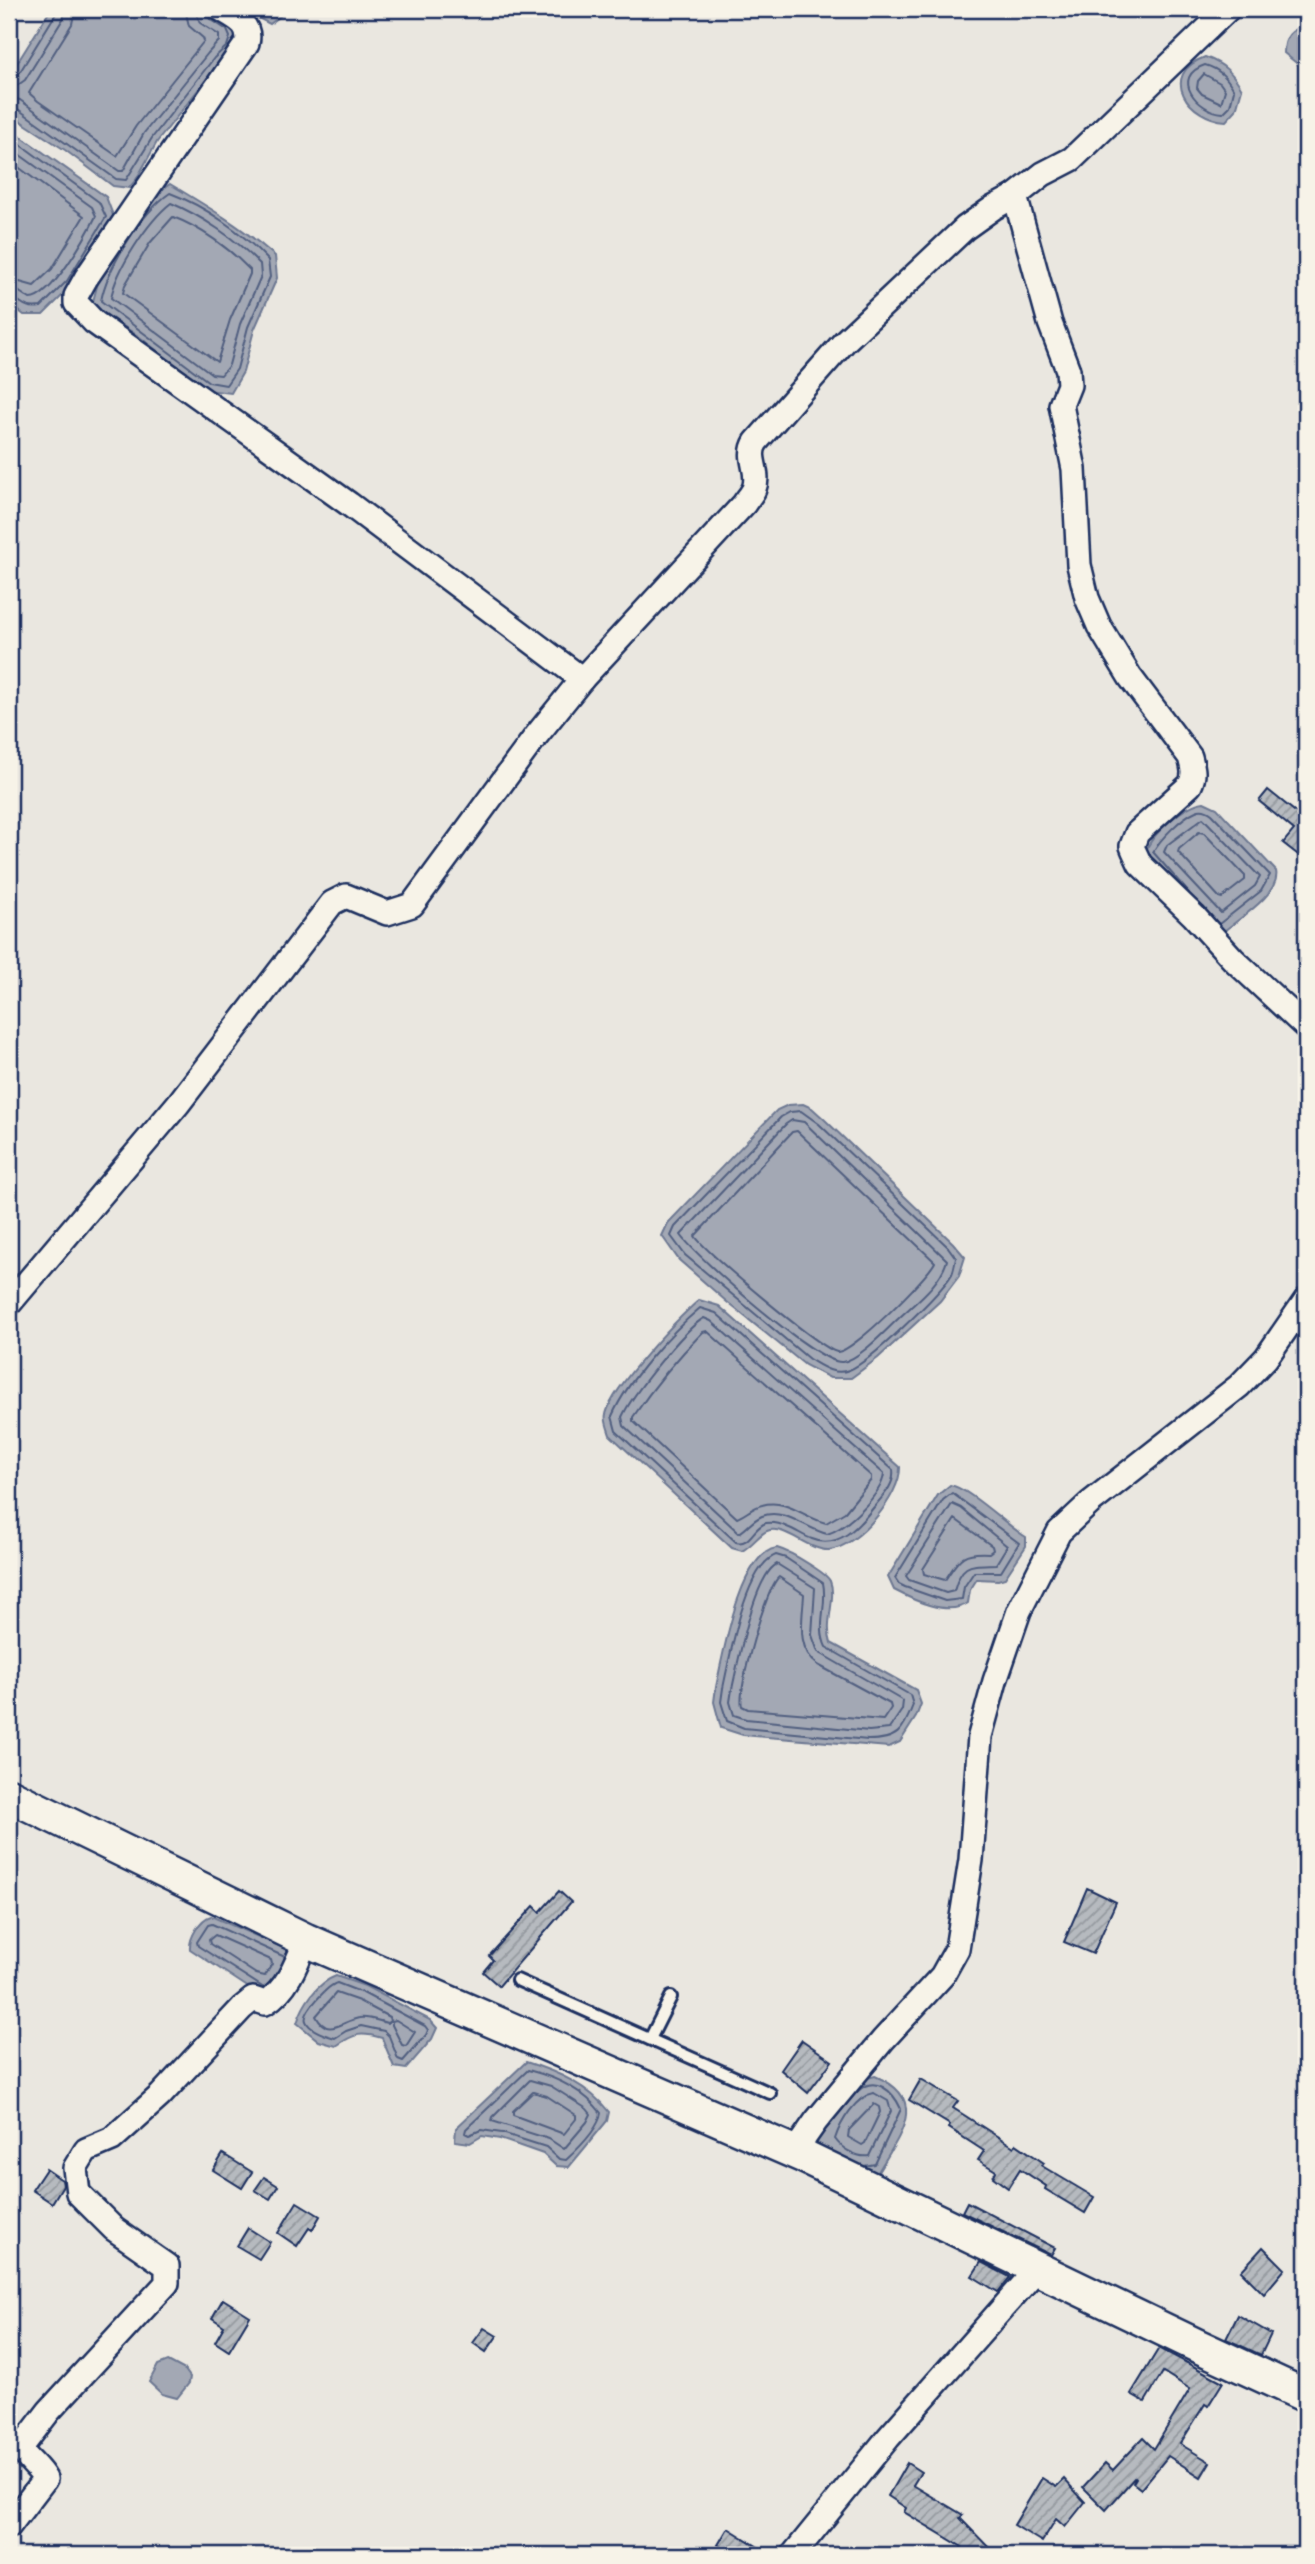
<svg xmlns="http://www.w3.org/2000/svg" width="1315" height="2564" font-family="Caveat,sans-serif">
	<defs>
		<pattern id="building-hatch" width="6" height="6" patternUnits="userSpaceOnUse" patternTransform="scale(1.75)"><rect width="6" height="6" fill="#b6babf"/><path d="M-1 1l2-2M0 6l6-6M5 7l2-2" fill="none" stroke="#93989e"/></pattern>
	</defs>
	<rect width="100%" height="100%" fill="#eae7e0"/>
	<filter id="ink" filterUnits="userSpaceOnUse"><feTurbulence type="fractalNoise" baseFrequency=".0143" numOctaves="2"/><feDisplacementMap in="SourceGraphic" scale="14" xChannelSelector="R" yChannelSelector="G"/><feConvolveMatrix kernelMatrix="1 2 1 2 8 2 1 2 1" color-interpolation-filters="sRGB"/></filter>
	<g filter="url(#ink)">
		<g fill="#a3a8b4" stroke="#6d7892" stroke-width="2">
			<polygon points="51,9 207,9 233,25 237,37 233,51 220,62 157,142 136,180 129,188 113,186 65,150 22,122 9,110 9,76"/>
			<polygon points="240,9 289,9 270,24"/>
			<path d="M1306 25V71L1284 53C1284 36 1291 30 1306 25Z"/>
			<path d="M1205 57C1224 64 1233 73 1242 89L1236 110 1226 121C1189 119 1157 75 1205 57Z"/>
			<polygon points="9,128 106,197 114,218 73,285 43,315 24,315 9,303"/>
			<path d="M170 184C207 206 242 227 275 256L277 278 254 330 243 372 231 393 207 390 141 338 92 305 100 275 157 193Z"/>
			<path d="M1204 802 1217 808 1276 871C1281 893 1240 918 1224 931L1219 932 1145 853C1151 834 1185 804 1204 802Z"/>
			<polygon points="803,1104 812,1108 824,1119 953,1243 965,1257 959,1276 940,1301 878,1358 851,1378 830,1378 805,1365 727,1302 679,1260 662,1236 668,1223 777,1110 788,1105"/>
			<path d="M699 1300 719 1306 900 1467C901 1495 858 1547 829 1550 808 1551 785 1524 767 1531 759 1534 753 1545 742 1551L732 1548 610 1435C608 1428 604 1420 606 1414 614 1385 676 1320 699 1300Z"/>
			<path d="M950 1485C969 1488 1006 1525 1026 1537V1546L1005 1578 998 1580 977 1579 970 1590 968 1603C948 1617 913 1600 894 1590L888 1577 938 1495Z"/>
			<path d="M777 1548C791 1552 801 1559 812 1566 818 1570 827 1575 830 1581 837 1597 824 1623 831 1643L916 1690 921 1704 916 1717 900 1742 889 1747 743 1735 721 1728 714 1702 716 1687C723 1655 740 1552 777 1548Z"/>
			<path d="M211 1916 290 1951 294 1959 264 1996 249 1988 190 1949C189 1938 200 1919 211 1916Z"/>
			<path d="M336 1976 365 1986 430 2020 437 2028 432 2039 406 2069 394 2067 382 2038C361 2032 355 2033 336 2046L319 2041 297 2023C303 2004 317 1983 336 1976Z"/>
			<path d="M526 2062C558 2072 588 2085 609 2112L607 2121 569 2167 556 2166 543 2154 500 2139 482 2136 470 2143 455 2141 456 2128Z"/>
			<path d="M875 2076C930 2099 900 2135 878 2172L863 2173 816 2146 825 2118 860 2080Z"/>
			<polygon points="168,2361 185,2370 190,2377 189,2383 177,2398 162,2394 149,2382 158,2365"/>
		</g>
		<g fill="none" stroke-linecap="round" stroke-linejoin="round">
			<g stroke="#515f80" stroke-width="2">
				<polyline points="75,9 72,24 29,93 38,101 117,156 136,126 204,41 203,38 189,26 185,9"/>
				<path d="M1205 65C1219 69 1227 77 1234 90L1230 106 1223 113C1198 112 1169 77 1205 65Z"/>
				<polygon points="1204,74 1220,83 1225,90 1221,103 1202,94 1197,88 1198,81"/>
				<polyline points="9,78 18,75 55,15 56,9"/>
				<polyline points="9,87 18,85 25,80 63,19 65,9"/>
				<polyline points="9,97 20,100 119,171 123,171 144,133 208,53 219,41 219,35 200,23 195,9"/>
				<polyline points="9,106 15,107 116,179 126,180 152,138 214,58 227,46 230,37 227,30 207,17 204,9"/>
				<path d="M9 136 99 202 106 217 67 281 41 307C21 310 23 299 9 298"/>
				<path d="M9 147 92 207 96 216C87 235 51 299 30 299L18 291 9 289"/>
				<polyline points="9,160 84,216 52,269 34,286 9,279"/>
				<path d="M170 193C205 206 243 233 268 260L270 277 248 327 237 369 226 385 209 382 101 301C107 268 142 212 170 193Z"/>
				<path d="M171 203C202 216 236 239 260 264L261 276 240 324 229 365 221 375 212 374 111 298C116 270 148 221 171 203Z"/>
				<path d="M173 217C200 227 230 249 250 270V274L230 320 217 362 123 293 125 285 150 243Z"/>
				<polygon points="1203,818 1260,877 1255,886 1221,913 1164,852 1167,845"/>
				<polygon points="1199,832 1204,833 1245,876 1245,880 1222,898 1219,897 1178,852 1179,849"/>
				<path d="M1189 893 1153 852C1160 839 1182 817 1196 811 1202 808 1207 810 1212 814L1270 875 1261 891 1219 924"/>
				<path d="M801 1111 819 1124 948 1247 956 1258C955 1263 954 1269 952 1274 941 1293 869 1363 849 1370 834 1376 821 1366 809 1359L685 1255 671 1236 675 1227 781 1117 790 1112Z"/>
				<path d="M792 1120 804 1122 947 1260C941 1283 917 1301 900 1317 887 1329 859 1360 842 1362 819 1365 697 1258 681 1235L786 1124Z"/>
				<path d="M797 1131 935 1262C928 1277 851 1354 837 1352 821 1349 705 1252 695 1236L792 1132Z"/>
				<path d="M700 1308 716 1313 893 1470C895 1485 883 1496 874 1507 859 1526 838 1550 812 1539 803 1536 796 1530 787 1527 781 1524 773 1522 766 1523 753 1527 750 1546 736 1542L616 1431 612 1416C628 1380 669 1334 700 1308Z"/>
				<path d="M704 1318 711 1321 884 1474C882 1494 847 1528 827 1534 806 1529 784 1507 762 1516 752 1520 747 1529 739 1533L624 1426 622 1417C632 1395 684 1329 704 1318Z"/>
				<path d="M707 1331 871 1476V1480L845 1512 826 1523C804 1518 787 1498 762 1505 753 1507 745 1515 737 1518L633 1421V1417C654 1386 677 1358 703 1332Z"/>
				<polygon points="952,1493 1019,1543 1001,1572 974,1572 964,1587 962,1599 945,1601 905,1587 899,1584 895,1578 943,1500"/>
				<path d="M952 1504 961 1508 1007 1546 996 1564C970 1565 962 1562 954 1591L946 1593 909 1580 906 1576Z"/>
				<path d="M955 1519 992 1546 993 1550 989 1553C961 1551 959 1559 945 1580L924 1574 923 1569Z"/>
				<path d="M776 1555 786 1558 823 1583C828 1604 816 1626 826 1647L910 1695 913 1705C903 1732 897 1740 868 1740L744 1728 727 1721 721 1702 723 1688C730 1657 745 1566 776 1555Z"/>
				<path d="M777 1564 815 1588 812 1635 818 1652 903 1701 902 1710 889 1729 869 1731 746 1719 734 1715 730 1702 732 1689C738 1663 754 1576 777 1564Z"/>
				<path d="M779 1577 804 1594C803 1618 795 1648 818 1665L890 1704 891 1708 883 1720 748 1709 742 1706C737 1690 766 1587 779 1577Z"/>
				<polygon points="215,1935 271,1960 272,1964 265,1976 256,1974 210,1944 209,1940"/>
				<path d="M337 1983 363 1993 425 2026 428 2030 426 2035 403 2061 398 2059 389 2036 384 2031 361 2026 346 2031 335 2038C327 2036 309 2030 306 2021 302 2012 329 1985 337 1983Z"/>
				<polyline points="264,1988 198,1946 197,1942 208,1925 212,1924 285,1957"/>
				<path d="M336 1993 359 2001 389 2017 390 2021 387 2023C378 2021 368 2016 359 2018 342 2021 328 2039 316 2016Z"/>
				<polygon points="396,2020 415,2032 406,2046 402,2045 392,2025 392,2021"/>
				<path d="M528 2070C555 2077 584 2090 601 2113 599 2129 578 2149 566 2160L559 2159 546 2147 502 2133 481 2130 469 2135 465 2133 466 2129Z"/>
				<polygon points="530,2080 551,2086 587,2109 591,2114 587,2122 564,2149 549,2139 492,2121 493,2117"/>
				<polygon points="533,2092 547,2096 576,2115 576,2119 564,2134 513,2115 513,2111"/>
				<path d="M857 2092C875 2074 893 2091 901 2109L875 2164 864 2166"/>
				<path d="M874 2093 888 2101 891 2111 869 2156C857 2158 842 2149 835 2139 840 2123 856 2096 874 2093Z"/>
				<polygon points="874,2104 879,2107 880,2112 865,2143 862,2145 848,2137 849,2130"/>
			</g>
		</g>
		<g fill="url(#building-hatch)" stroke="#1b2f5e" stroke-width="2">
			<polygon points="1268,790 1303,818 1306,814 1306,861 1283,843 1294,830 1259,801"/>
			<polygon points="1087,1888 1116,1902 1093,1954 1064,1942"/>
			<polygon points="559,1891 571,1902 499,1986 483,1972 493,1960 489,1956 534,1906 540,1912"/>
			<polygon points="802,2040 832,2061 808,2093 781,2070"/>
			<polygon points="921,2079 958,2101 953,2108 1014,2147 1016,2144 1044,2163 1042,2166 1094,2197 1085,2213 1045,2189 1046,2186 1020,2169 1008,2188 993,2177 996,2171 978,2160 984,2151 949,2128 950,2125 909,2100"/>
			<polygon points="223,2154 252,2172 242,2188 213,2170"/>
			<polygon points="46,2169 62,2180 63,2185 52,2203 32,2190"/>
			<polygon points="264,2177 278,2186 270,2199 255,2190"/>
			<polygon points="297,2202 320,2216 312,2230 309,2228 297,2246 278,2233"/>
			<polygon points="967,2202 1055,2248 1051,2255 962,2212"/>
			<polygon points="248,2228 270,2242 259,2259 237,2246"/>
			<polygon points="1263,2247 1285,2269 1264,2294 1241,2271"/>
			<polygon points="981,2262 1010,2277 998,2292 972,2276"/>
			<polygon points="223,2299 250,2316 229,2351 215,2342 224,2326 212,2318"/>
			<polygon points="1238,2315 1271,2334 1261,2355 1226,2339"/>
			<polygon points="484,2328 497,2336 486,2352 473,2343"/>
			<polygon points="1159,2348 1223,2382 1208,2406 1205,2404 1180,2444 1210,2462 1201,2477 1168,2456 1141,2489 1133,2483 1136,2478 1135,2477 1106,2510 1083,2487 1105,2463 1113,2470 1143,2438 1154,2449 1190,2389 1163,2372 1145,2402 1131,2394"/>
			<polygon points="907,2463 921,2472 913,2485 963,2515 960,2518 996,2555 955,2555 962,2547 904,2512 906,2508 888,2496"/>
			<polygon points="1042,2478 1056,2487 1064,2479 1085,2502 1065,2527 1056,2519 1042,2542 1014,2525"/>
			<polygon points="728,2528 771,2555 735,2555 718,2545"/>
		</g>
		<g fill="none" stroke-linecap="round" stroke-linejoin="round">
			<g stroke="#1b2f5e" stroke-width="16">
				<g id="service">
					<polyline points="517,1980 770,2093"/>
					<polyline points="650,2039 671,1997"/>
				</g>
			</g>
			<g stroke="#1b2f5e" stroke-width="28">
				<g id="minor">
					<path d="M221 9C234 17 252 24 247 43L86 278 76 296V303L94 322 349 504 582 679"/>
					<path d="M1015 196 1050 323 1068 370 1069 385 1061 405 1074 469 1079 565 1087 598 1099 626 1130 677 1190 757C1193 768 1195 775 1190 785L1137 833 1132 846 1134 851 1140 864 1194 916 1233 959 1306 1027"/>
					<path d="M9 1304 178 1104 332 903 346 896 387 913 412 905 536 736 582 679 744 504C747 499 752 494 754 489 761 471 746 458 756 442L845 341 965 228 993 208 1015 196 1043 174 1072 159 1228 9"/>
					<polyline points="803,2156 802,2141 816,2121 883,2040 942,1976 957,1949 971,1860 980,1736 995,1681 1019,1611 1059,1532 1090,1503 1239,1386 1266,1358 1306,1300"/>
					<path d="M9 2526 45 2479C38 2466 25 2459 19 2446L26 2441 49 2411 167 2283V2266L114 2229 78 2193 75 2168 86 2150 112 2139 160 2096 242 2008 253 1999 265 2003C287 1990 297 1963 306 1940"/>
					<polyline points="793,2555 888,2438 1038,2268"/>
				</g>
			</g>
			<g stroke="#1b2f5e" stroke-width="37">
				<polyline id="secondary" points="9,1795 306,1940 803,2156 1198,2346 1306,2396"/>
			</g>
			<use href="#service" stroke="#f7f3e8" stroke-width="10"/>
			<use href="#minor" stroke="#f7f3e8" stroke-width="23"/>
			<use href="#secondary" stroke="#f7f3e8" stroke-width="32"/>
		</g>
	</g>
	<rect width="1315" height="2564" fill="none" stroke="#f7f3e8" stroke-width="35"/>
	<rect x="18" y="18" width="1280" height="2529" fill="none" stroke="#1b2f5e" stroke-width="2.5" filter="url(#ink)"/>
</svg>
